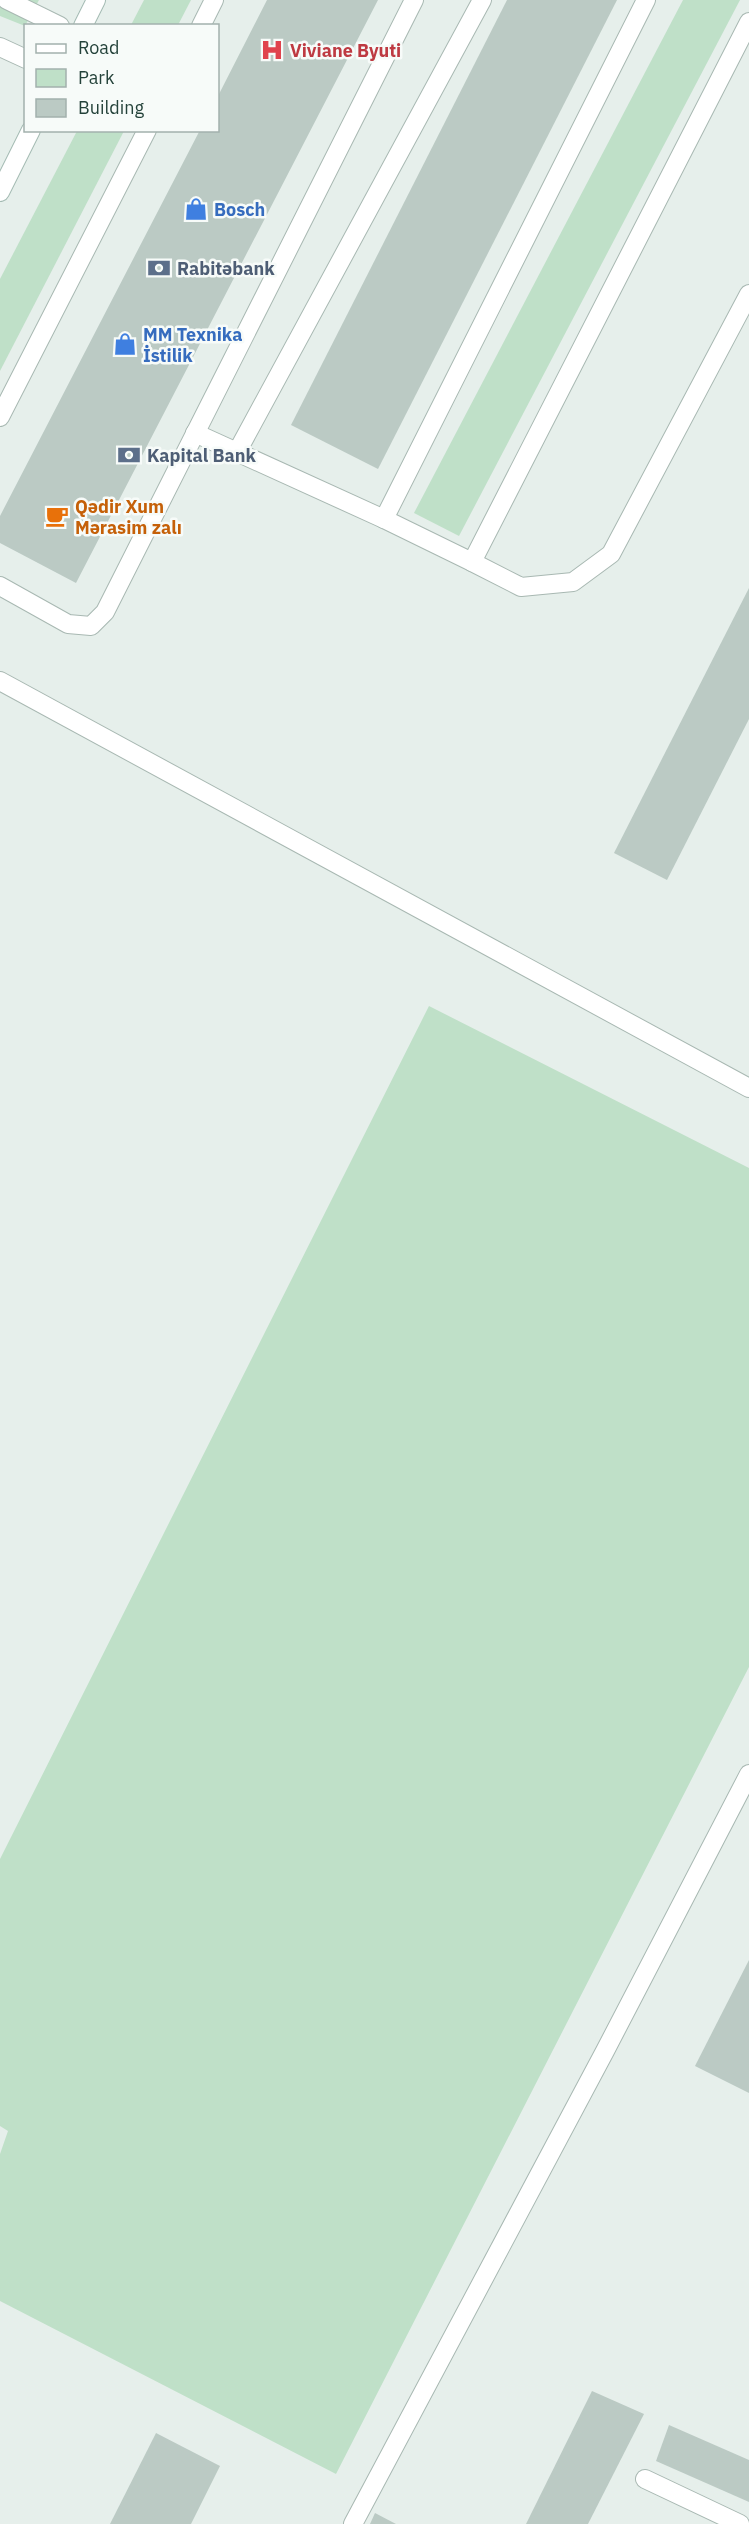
<svg xmlns="http://www.w3.org/2000/svg" width="749" height="2524" font-family="'IBM Plex Sans',sans-serif">
	<rect width="100%" height="100%" fill="#e6efeb"/>
	<g fill="#bfe0c8">
		<polygon points="0,0 39,0 25,26 0,16"/>
		<polygon points="144,0 191,0 178,25 131,25"/>
		<polygon points="683,0 740,0 459,536 414,513"/>
		<polygon points="77,131 124,131 0,371 0,279"/>
		<polygon points="429,1006 749,1168 749,1667 336,2474 0,2301 0,2154 8,2131 0,2126 0,1859"/>
	</g>
	<g fill="#bbcac4">
		<polygon points="267,0 378,0 76,583 0,543 0,516 200,130 218,130 218,96"/>
		<polygon points="507,0 617,0 378,469 291,425"/>
		<polygon points="749,588 749,719 667,880 614,853"/>
		<polygon points="749,1960 749,2093 695,2066"/>
		<polygon points="592,2391 644,2414 588,2524 526,2524"/>
		<polygon points="669,2425 749,2460 749,2502 656,2461"/>
		<polygon points="156,2433 220,2466 191,2524 110,2524"/>
		<polygon points="375,2513 396,2524 370,2524"/>
	</g>
	<g fill="none" stroke-linecap="round" stroke-linejoin="round">
		<g stroke="#a8b8b2" stroke-width="20">
			<g id="lane">
				<polyline points="7,0 60,26"/>
				<polyline points="646,0 384,519 472,562 749,22"/>
				<polyline points="201,26 214,0"/>
				<polyline points="0,47 26,59"/>
				<polyline points="0,417 147,130"/>
				<polyline points="195,433 384,519"/>
				<polyline points="237,452 482,0"/>
				<polyline points="472,562 521,587 573,582 611,554 749,294"/>
				<polyline points="0,586 68,624 91,626 105,612 414,0"/>
				<polyline points="0,681 749,1088"/>
				<polyline points="645,2479 740,2524"/>
				<polyline points="353,2524 605,2051 749,1774"/>
			</g>
		</g>
		<g stroke="#a4bbb3" stroke-width="20">
			<g id="secondary">
				<polyline points="83,26 96,0"/>
				<polyline points="0,192 31,130"/>
			</g>
		</g>
		<use href="#lane" stroke="#fff" stroke-width="18"/>
		<use href="#secondary" stroke="#fff" stroke-width="18"/>
	</g>
	<defs>
		<g id="hospital-bare" transform="scale(1.8)"><path d="M-5-5h3v3.5h4V-5h3V5h-3V1.5h-4V5h-3Z" fill="#e0444e" stroke="#f7fbf9" stroke-width="2.5" paint-order="stroke"/></g>
		<g id="shop-bare" transform="scale(1.8)"><path d="M-5-2.5h2.3a2.7 3.5 0 0 1 5.4 0H5L5.5 6h-11ZM-1.5-2.5h3a1.5 2.3 0 0 0-3 0Z" fill="#3f7fe0" stroke="#f7fbf9" stroke-width="2.5" paint-order="stroke"/></g>
		<g id="bank-bare" transform="scale(1.8)"><path d="M-6-4H6V4H-6ZM0-2.3a2.3 2.3 0 1 0 0 4.6a2.3 2.3 0 1 0 0-4.6Z" fill="#5c6f8a" stroke="#f7fbf9" stroke-width="2.5" paint-order="stroke"/></g>
		<g id="cafe-bare" transform="scale(1.8)"><path d="M-5.5-4.5H6V0H3Q3 3.5 0 3.5H-2.5Q-5.5 3.5-5.5 0ZM3-3.2v2h1.7v-2ZM-6 4.5H4V6H-6Z" fill="#e8710a" stroke="#f7fbf9" stroke-width="2.5" paint-order="stroke"/></g>
	</defs>
	<g fill-rule="evenodd">
		<use href="#hospital-bare" x="272" y="50"/>
		<use href="#shop-bare" x="196" y="209"/>
		<use href="#bank-bare" x="159" y="268"/>
		<use href="#shop-bare" x="125" y="344"/>
		<use href="#bank-bare" x="129" y="455"/>
		<use href="#cafe-bare" x="57" y="516"/>
	</g>
	<g text-anchor="middle" dominant-baseline="central" stroke-width="5" stroke-linejoin="round" paint-order="stroke">
		<g font-size="18" font-weight="bold" fill="#be3a42" stroke="#f7fbf9" text-anchor="start">
			<text x="290" y="50">Viviane Byuti</text>
		</g>
		<g font-size="18" font-weight="bold" fill="#366cbe" stroke="#f7fbf9" text-anchor="start">
			<text x="214" y="209">Bosch</text>
			<text x="143" y="334">MM Texnika<tspan x="143" dy="21">İstilik</tspan></text>
		</g>
		<g font-size="18" font-weight="bold" fill="#4e5e75" stroke="#f7fbf9" text-anchor="start">
			<text x="177" y="268">Rabitəbank</text>
			<text x="147" y="455">Kapital Bank</text>
		</g>
		<g font-size="18" font-weight="bold" fill="#c56008" stroke="#f7fbf9" text-anchor="start">
			<text x="75" y="506">Qədir Xum<tspan x="75" dy="21">Mərasim zalı</tspan></text>
		</g>
	</g>
	<rect x="24" y="24" width="195" height="108" fill="#f7fbf9" stroke="#a3b1ad" stroke-width="1.5"/>
	<rect x="36" y="44" width="30" height="9" fill="#ffffff" stroke="#a3b1ad" stroke-width="1.5"/>
	<text x="78" y="54" font-size="18" fill="#24423a">Road</text>
	<rect x="36" y="69" width="30" height="18" fill="#bfe0c8" stroke="#a3b1ad" stroke-width="1.5"/>
	<text x="78" y="84" font-size="18" fill="#24423a">Park</text>
	<rect x="36" y="99" width="30" height="18" fill="#bbcac4" stroke="#a3b1ad" stroke-width="1.5"/>
	<text x="78" y="114" font-size="18" fill="#24423a">Building</text>
</svg>
